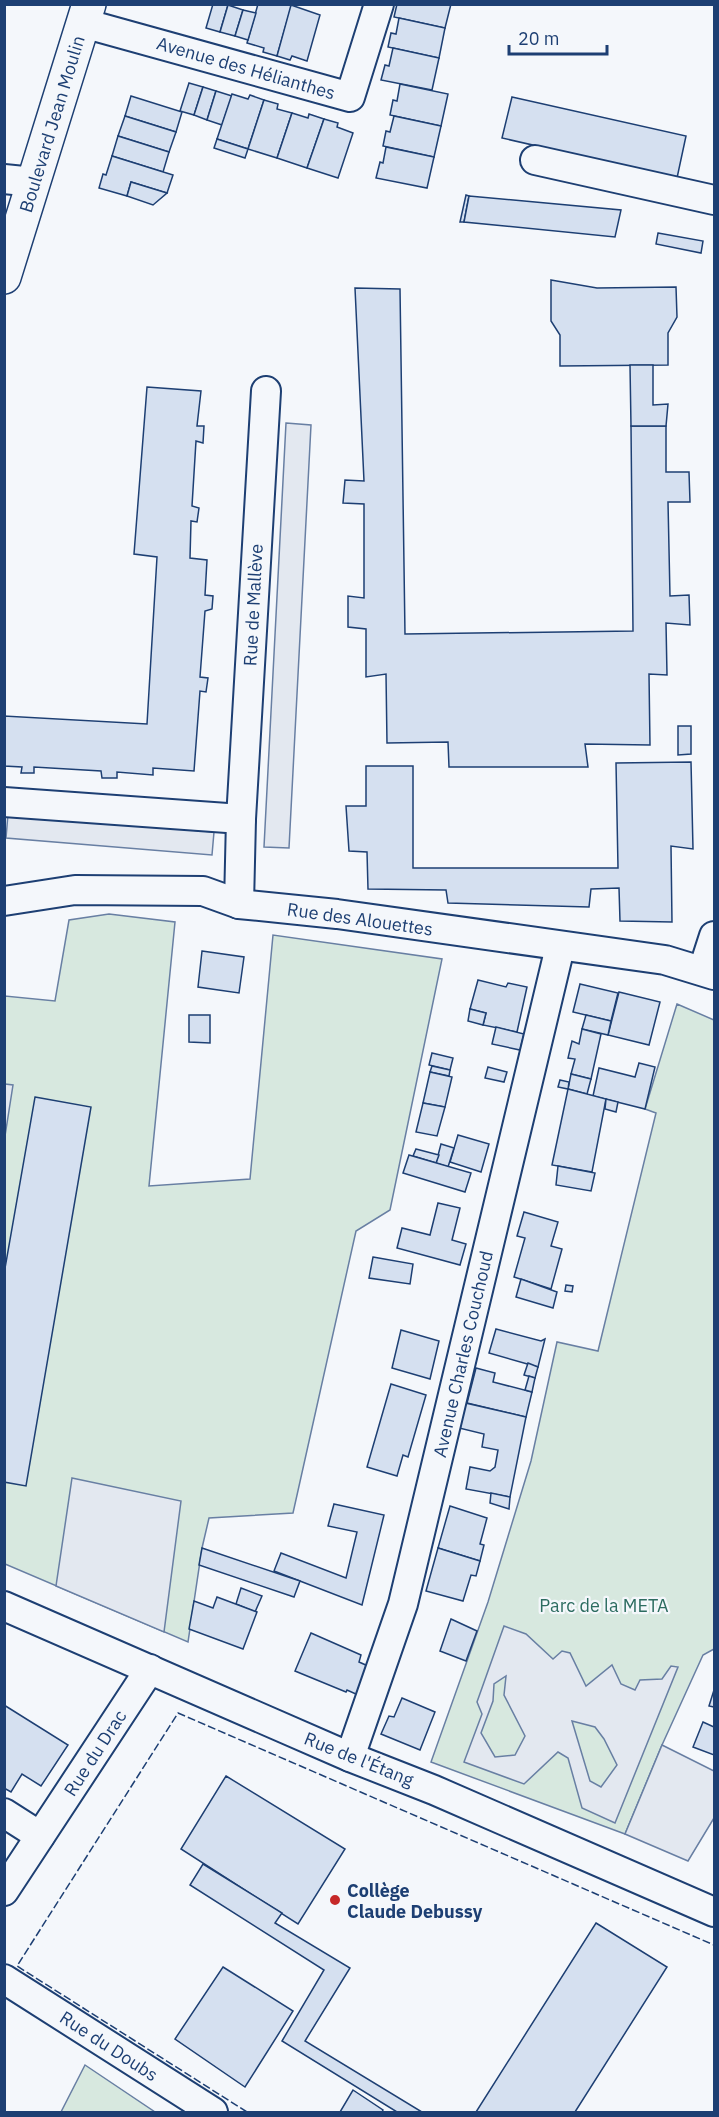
<svg xmlns="http://www.w3.org/2000/svg" width="719" height="2117" font-family="'IBM Plex Sans',sans-serif">
	<rect width="100%" height="100%" fill="#f4f7fb"/>
	<g fill="#d7e8df" stroke="#687fa3" stroke-width="1.5">
		<polygon points="109,914 175,922 149,1186 250,1179 273,935 442,959 390,1210 356,1231 293,1513 209,1518 202,1548 188,1642 5,1564 5,996 55,1001 69,920"/>
		<polygon points="677,1004 714,1020 714,1649 703,1655 662,1745 625,1834 431,1762 488,1602 531,1461 557,1342 598,1351 656,1113 645,1109"/>
		<polygon points="85,2065 155,2112 61,2112"/>
	</g>
	<g fill="#e3e8f0" stroke="#687fa3" stroke-width="1.5" fill-rule="evenodd">
		<polygon points="286,423 311,425 289,848 264,847"/>
		<polygon points="8,814 214,832 212,855 6,838"/>
		<polygon points="5,1084 13,1085 5,1136 4,1084"/>
		<polygon points="72,1478 181,1501 164,1632 56,1586"/>
		<path d="M504 1626 526 1634 553 1659 562 1651 570 1653 586 1686 612 1665 621 1684 635 1690 640 1680 662 1679 671 1666 678 1667 615 1823 582 1808 568 1758 558 1752 524 1784 464 1762 482 1714 477 1702ZM506 1676 504 1695 525 1736 515 1755 495 1757 481 1733 493 1701 494 1684ZM572 1721 595 1727 604 1739 617 1765 601 1787 590 1781Z"/>
		<polygon points="662,1745 714,1771 714,1818 688,1861 625,1834"/>
	</g>
	<g fill="#d5e0f0" stroke="#1d3f73" stroke-width="1.5">
		<polygon points="213,4 228,5 220,32 206,28"/>
		<polygon points="258,4 292,4 277,56 263,52 264,48 247,43"/>
		<polygon points="397,4 451,4 445,28 394,17"/>
		<polygon points="228,5 243,10 235,36 220,32"/>
		<polygon points="291,5 320,15 307,61 292,56 290,60 277,56"/>
		<polygon points="243,10 256,13 248,40 235,36"/>
		<polygon points="399,18 445,28 439,58 388,47 391,33 396,34"/>
		<polygon points="393,48 439,58 432,90 381,80 385,65 389,66"/>
		<polygon points="189,83 203,87 194,115 180,111"/>
		<polygon points="400,84 448,94 441,126 390,115 393,100 397,101"/>
		<polygon points="203,87 216,91 207,120 194,115"/>
		<polygon points="216,91 232,96 222,125 207,120"/>
		<polygon points="232,94 248,99 250,95 264,100 248,149 217,139"/>
		<polygon points="131,96 182,112 176,132 125,116"/>
		<polygon points="512,97 686,136 677,178 502,138"/>
		<polygon points="264,100 278,104 277,109 292,113 277,158 248,149"/>
		<polygon points="292,113 308,118 309,114 324,119 307,168 277,158"/>
		<polygon points="125,116 176,132 169,152 118,136"/>
		<polygon points="394,116 441,126 434,157 383,146 386,131 390,132"/>
		<polygon points="324,119 338,123 337,127 353,133 338,178 307,168"/>
		<polygon points="118,136 169,152 163,172 112,156"/>
		<polygon points="217,139 248,149 245,158 214,148"/>
		<polygon points="386,147 434,157 427,188 376,178 380,162 383,163"/>
		<polygon points="112,156 173,175 167,193 131,182 127,196 99,188 103,174 106,175"/>
		<polygon points="131,182 167,193 153,205 127,196"/>
		<polygon points="466,195 469,196 464,222 460,222"/>
		<polygon points="469,196 621,210 615,237 464,222"/>
		<polygon points="658,233 703,241 701,253 656,244"/>
		<polygon points="551,280 597,288 676,287 677,317 668,333 668,365 560,366 560,335 551,321"/>
		<polygon points="355,288 400,289 405,634 633,631 631,426 666,426 666,472 689,472 690,502 668,502 670,596 689,595 690,625 666,623 667,675 649,674 650,745 585,744 588,767 449,767 448,742 387,743 386,674 366,677 366,629 348,627 348,596 364,598 364,504 343,503 345,480 364,481"/>
		<polygon points="630,365 653,365 653,405 668,404 666,426 631,426"/>
		<polygon points="147,387 201,391 197,426 204,426 203,443 196,441 192,506 199,508 197,522 191,521 190,558 207,560 205,595 213,596 212,609 205,611 200,677 208,678 206,692 200,691 194,771 153,768 153,775 117,772 117,778 102,778 101,771 34,767 34,773 21,773 22,767 4,766 4,716 147,724 157,557 134,554"/>
		<polygon points="678,726 691,726 691,754 678,755"/>
		<polygon points="691,762 693,849 671,846 672,922 620,921 619,888 591,889 589,907 448,903 446,890 368,889 367,852 349,851 346,806 366,806 366,766 413,766 413,868 618,868 616,763"/>
		<polygon points="202,951 244,957 239,993 198,987"/>
		<polygon points="478,980 506,987 508,983 527,987 517,1032 483,1025 486,1013 470,1009"/>
		<polygon points="580,984 618,993 611,1021 573,1012"/>
		<polygon points="619,992 660,1002 649,1045 608,1035"/>
		<polygon points="470,1009 486,1013 483,1025 468,1021"/>
		<polygon points="189,1015 210,1015 210,1043 189,1042"/>
		<polygon points="586,1015 611,1021 608,1035 582,1029"/>
		<polygon points="496,1027 524,1034 520,1050 492,1044"/>
		<polygon points="582,1029 601,1034 591,1079 571,1074 575,1059 568,1058 572,1041 579,1044"/>
		<polygon points="432,1053 453,1058 450,1070 429,1065"/>
		<polygon points="639,1063 655,1067 645,1109 593,1096 599,1068 635,1077"/>
		<polygon points="432,1066 450,1070 449,1076 430,1072"/>
		<polygon points="488,1067 507,1072 504,1082 485,1078"/>
		<polygon points="430,1072 452,1077 445,1107 423,1103"/>
		<polygon points="571,1074 591,1079 587,1094 568,1089"/>
		<polygon points="560,1080 569,1082 568,1089 558,1087"/>
		<polygon points="568,1089 606,1099 592,1172 552,1165"/>
		<polygon points="35,1097 91,1107 26,1486 4,1482 4,1274"/>
		<polygon points="606,1099 618,1102 616,1112 605,1109"/>
		<polygon points="423,1103 445,1107 437,1136 416,1132"/>
		<polygon points="458,1135 489,1144 481,1172 450,1162"/>
		<polygon points="441,1144 454,1148 448,1167 436,1163"/>
		<polygon points="416,1149 439,1155 436,1163 413,1156"/>
		<polygon points="409,1155 471,1173 465,1192 403,1173"/>
		<polygon points="558,1166 595,1173 591,1191 556,1185"/>
		<polygon points="438,1203 460,1208 452,1240 466,1244 460,1265 397,1248 402,1228 430,1235"/>
		<polygon points="524,1212 558,1222 551,1246 562,1249 551,1289 514,1277 525,1238 517,1236"/>
		<polygon points="373,1257 413,1264 410,1284 369,1278"/>
		<polygon points="521,1279 557,1292 553,1308 516,1297"/>
		<polygon points="566,1285 573,1286 572,1292 565,1291"/>
		<polygon points="496,1329 541,1341 545,1339 538,1367 489,1353"/>
		<polygon points="401,1330 439,1341 430,1379 392,1368"/>
		<polygon points="528,1363 538,1367 535,1378 524,1375"/>
		<polygon points="476,1368 495,1373 493,1382 532,1392 526,1417 467,1403"/>
		<polygon points="529,1376 535,1378 532,1392 525,1390"/>
		<polygon points="391,1384 426,1395 408,1457 403,1455 397,1476 367,1467"/>
		<polygon points="461,1402 526,1417 510,1497 466,1489 470,1467 490,1471 495,1467 498,1450 482,1447 484,1434 455,1427"/>
		<polygon points="491,1493 510,1497 509,1509 490,1503"/>
		<polygon points="334,1504 384,1515 362,1605 274,1571 281,1553 346,1578 357,1532 328,1526"/>
		<polygon points="450,1506 487,1518 480,1544 484,1545 480,1561 438,1548"/>
		<polygon points="202,1548 300,1581 294,1597 199,1565"/>
		<polygon points="438,1548 480,1561 476,1576 471,1575 463,1601 426,1591"/>
		<polygon points="241,1588 262,1596 255,1612 236,1604"/>
		<polygon points="217,1597 257,1612 243,1649 189,1629 194,1601 213,1608"/>
		<polygon points="451,1619 477,1631 466,1661 440,1651"/>
		<polygon points="311,1633 361,1655 359,1662 368,1666 358,1695 347,1690 346,1692 295,1671"/>
		<polygon points="714,1690 714,1707 709,1706"/>
		<polygon points="402,1698 435,1712 420,1750 381,1734 389,1716 394,1717"/>
		<polygon points="4,1705 68,1745 41,1786 22,1774 11,1792 4,1788"/>
		<polygon points="703,1722 714,1727 714,1755 693,1747"/>
		<polygon points="226,1776 345,1849 298,1924 181,1849"/>
		<polygon points="203,1864 282,1913 275,1923 350,1968 305,2041 422,2112 397,2112 282,2041 324,1970 190,1885"/>
		<polygon points="596,1923 667,1967 575,2112 476,2112"/>
		<polygon points="223,1967 293,2011 245,2087 175,2039"/>
		<polygon points="353,2090 383,2110 382,2112 340,2112"/>
	</g>
	<g fill="none" stroke-linecap="round" stroke-linejoin="round">
		<g stroke="#1d3f73" stroke-width="32">
			<g id="minor">
				<polyline points="83,23 350,97 379,4"/>
				<polyline points="535,160 714,200"/>
				<polyline points="4,179 34,182"/>
				<polyline points="4,802 241,819"/>
				<polyline points="4,901 75,890 203,891 239,904 337,914 665,960 714,975"/>
				<polyline points="239,904 241,819 266,391"/>
				<polyline points="703,970 714,936"/>
				<polyline points="4,1606 350,1757 434,1790 714,1912"/>
				<polyline points="350,1757 403,1604 560,947"/>
				<polyline points="4,1813 40,1836"/>
				<polyline points="4,1891 150,1669"/>
				<polyline points="4,1979 213,2112"/>
			</g>
		</g>
		<g stroke="#1d3f73" stroke-width="36">
			<polyline id="primary" points="4,277 89,4"/>
		</g>
		<use href="#minor" stroke="#f4f7fb" stroke-width="28"/>
		<use href="#primary" stroke="#f4f7fb" stroke-width="33"/>
		<polyline stroke="#1d3f73" stroke-width="1.5" stroke-dasharray="8 3" stroke-linecap="butt" points="247,2112 17,1966 178,1713 714,1945"/>
	</g>
	<circle fill="#c62828" stroke="#f4f7fb" stroke-width="2" cx="335" cy="1900" r="6"/>
	<g text-anchor="middle" dominant-baseline="central" stroke-width="4.5" stroke-linejoin="round" paint-order="stroke">
		<g font-size="18" fill="#1d3f73" stroke="#f4f7fb">
			<text transform="translate(246 68) rotate(16)">Avenue des Hélianthes</text>
			<text transform="translate(52 124) rotate(-73)">Boulevard Jean Moulin</text>
			<text transform="translate(253 605) rotate(-87)">Rue de Mallève</text>
			<text transform="translate(360 919) rotate(8)">Rue des Alouettes</text>
			<text transform="translate(463 1354) rotate(-77)">Avenue Charles Couchoud</text>
			<text transform="translate(95 1753) rotate(-57)">Rue du Drac</text>
			<text transform="translate(359 1759) rotate(22)">Rue de l'Étang</text>
			<text transform="translate(109 2046) rotate(33)">Rue du Doubs</text>
		</g>
		<g font-size="18" fill="#2c6c60" stroke="#f4f7fb">
			<text x="604" y="1605">Parc de la META</text>
		</g>
		<g font-size="18" font-weight="bold" fill="#1d3f73" stroke="#f4f7fb" text-anchor="start">
			<text x="347" y="1890">Collège<tspan x="347" dy="21">Claude Debussy</tspan></text>
		</g>
	</g>
	<rect width="719" height="2117" fill="none" stroke="#1d3f73" stroke-width="12"/>
	<path d="M509 45v9h98v-9" fill="none" stroke="#1d3f73" stroke-width="3"/>
	<text x="518" y="45" font-size="18" fill="#1d3f73" stroke="#f4f7fb" stroke-width="4.5" paint-order="stroke">20 m</text>
</svg>
